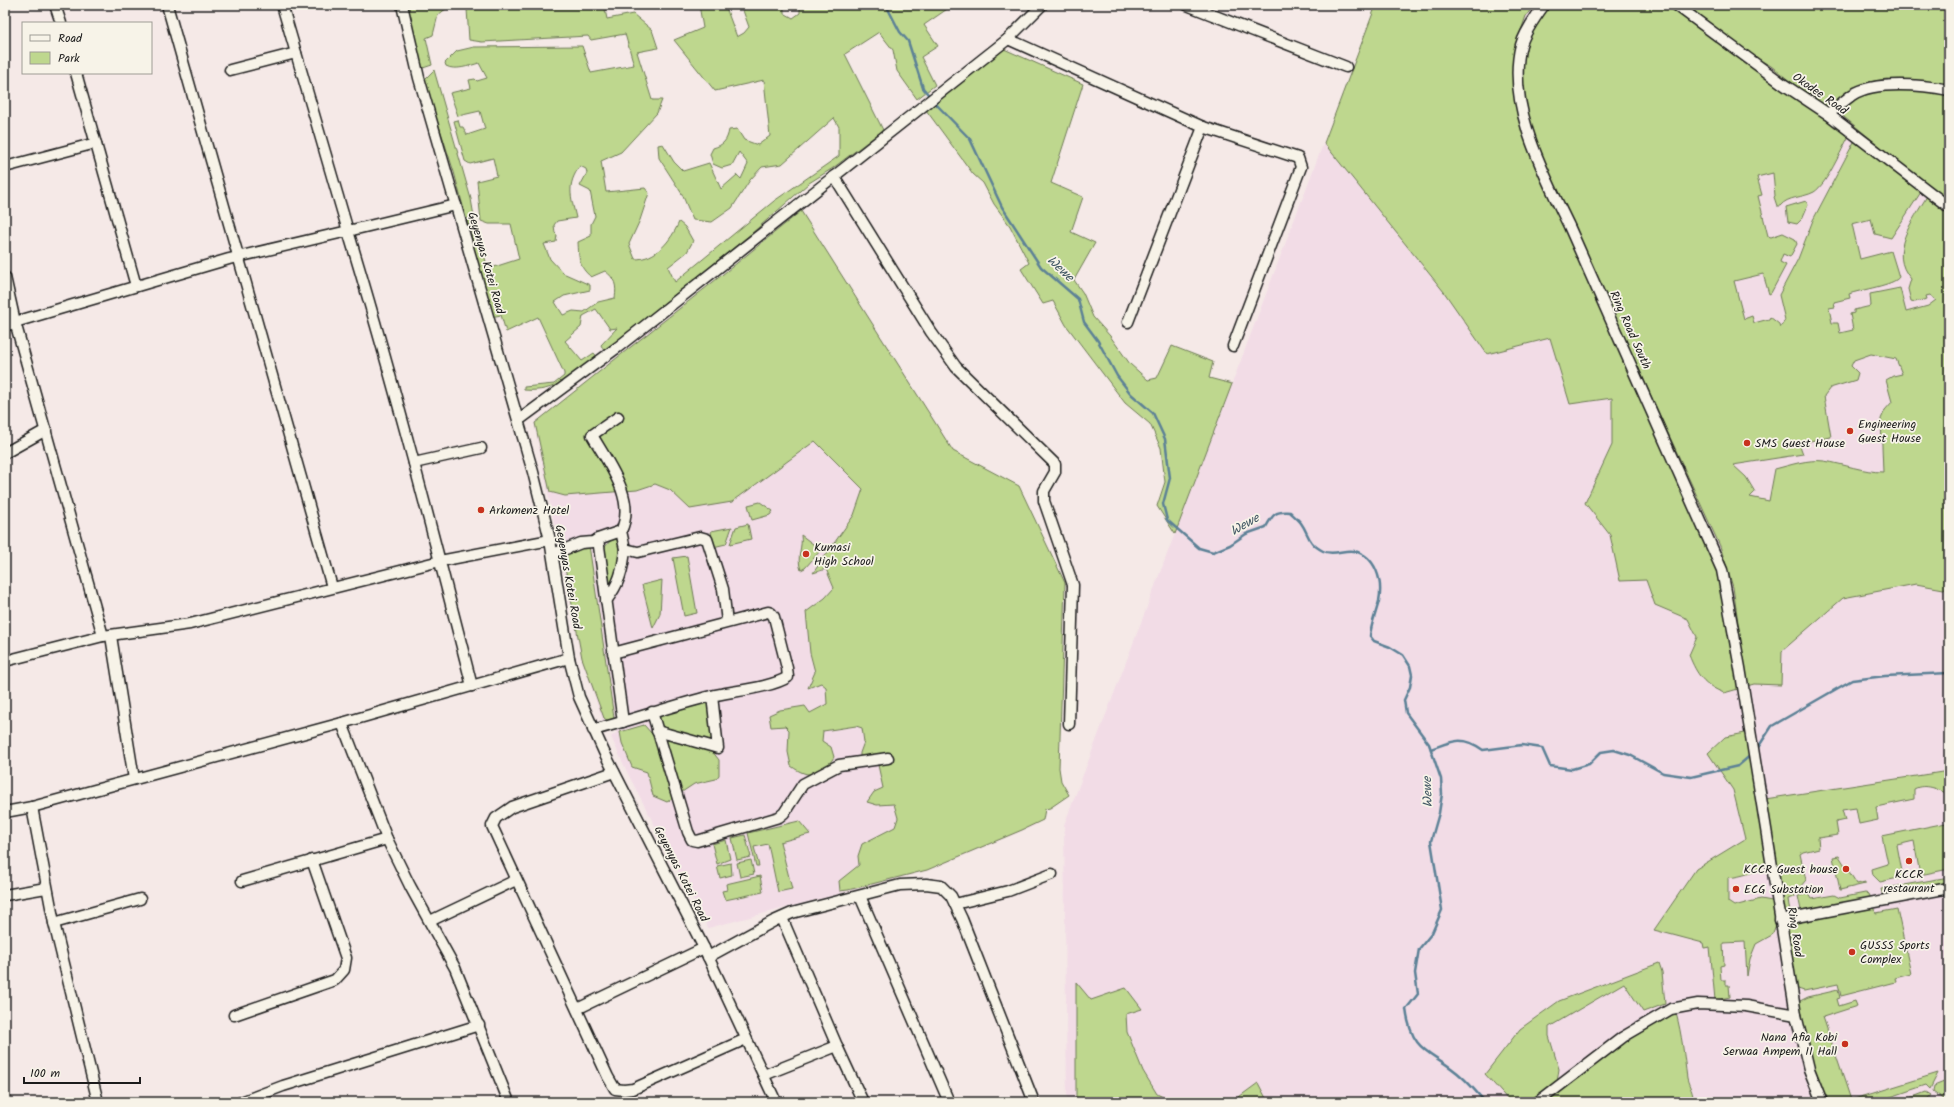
<svg xmlns="http://www.w3.org/2000/svg" width="1954" height="1107" font-family="Kalam,sans-serif">
	<rect width="100%" height="100%" fill="#f5e9e7"/>
	<filter id="ink" filterUnits="userSpaceOnUse"><feTurbulence type="fractalNoise" baseFrequency=".025" numOctaves="2"/><feDisplacementMap in="SourceGraphic" scale="8" xChannelSelector="R" yChannelSelector="G"/><feConvolveMatrix kernelMatrix="1 2 1 2 8 2 1 2 1" color-interpolation-filters="sRGB"/></filter>
	<g filter="url(#ink)">
		<g fill="#f2dce6">
			<polygon points="1376,5 1949,5 1949,1102 1067,1102 1064,825"/>
			<polygon points="801,210 954,451 1019,486 1065,583 1059,775 1036,777 1036,825 927,871 708,928 628,774 611,737 616,733 615,720 607,722 603,721 581,658 534,423 637,340 723,275"/>
		</g>
		<g fill="#bed78e" stroke="#6d7a55" fill-rule="evenodd">
			<path d="M406 5H604L607 19 633 14 652 30 658 48 637 52 652 100H662L657 113 621 152 601 161 606 192 645 188 649 193 640 220 629 244 635 259C656 259 671 241 679 222L685 227 693 241 687 252 668 267 675 282 774 201 839 156V127L834 118 782 164 762 167 750 180 732 208 712 222 693 220 682 194 659 158 658 145 663 144 674 162 683 171 709 163 721 189 737 175 741 179 748 164 739 152 732 165 722 168 713 164 710 154 713 148C723 145 727 141 729 130L737 129 744 140 758 145 770 136 764 80 715 91 674 40 703 28 699 5H725L737 37 744 33 749 27 741 5H784V13L793 18 800 13V5H953L924 25 938 46 921 57 935 85 917 99 897 71 893 50 879 32 845 54 883 130 833 168 809 183 751 234 604 351 601 345 617 328 610 329 596 309 583 316 581 327 565 341 582 361 594 353 597 357C572 375 557 393 524 390V387L554 384 564 376V373L538 317 506 332 501 315 491 317 478 269 471 232 476 225 488 269 519 259 511 224H489L481 221 477 181 497 176 493 158 470 164 465 161 454 121 458 120 460 127H463L467 135 485 129 480 111 458 116 450 93 471 88 469 80 475 79 477 81 487 78 479 63C469 66 455 71 446 66L445 63 457 51 474 47 582 46 591 73 634 65 625 34 591 40 588 36 482 42 469 40 467 9 447 8 438 15 433 35 426 38 432 65 420 69ZM580 166 586 169 587 173 580 186 590 191 595 216 591 224V236L578 242C579 258 578 266 591 277L605 271C615 278 617 286 615 298L598 302 584 312 573 311 563 315 555 302 564 296 590 290V285L563 273 550 259 544 244 556 242 557 235 555 233 554 225 557 221 576 218C571 196 566 185 580 166Z"/>
			<path d="M1376 5H1534L1526 16 1519 36 1513 81 1516 100 1553 200 1716 569 1725 599 1738 689 1724 693C1704 685 1697 675 1689 655L1697 637 1688 619 1655 605 1646 580 1620 581 1610 535 1585 503 1612 445V398L1570 404 1550 338 1487 354 1444 292 1324 143Z"/>
			<path d="M1550 5H1668L1701 27 1849 136C1841 150 1827 184 1814 192 1803 198 1788 196 1780 206H1777L1774 197 1775 196 1773 173 1757 177 1762 195 1758 196 1768 236 1771 237 1783 233 1795 239 1797 244 1790 257 1783 254 1780 262 1786 265 1771 293 1769 294 1763 274 1734 281 1744 319 1752 316 1754 323 1769 319 1770 317 1779 324 1780 328 1785 320 1779 295 1798 259 1813 220 1855 140 1923 189 1891 238 1875 234 1871 219 1852 224 1860 259 1891 251 1899 277C1895 285 1859 290 1849 294L1850 298 1834 302 1835 307 1829 308 1832 323H1838L1840 333 1853 330 1850 314 1854 313V310L1871 306 1870 294 1900 288 1906 312 1928 306 1936 300 1930 295 1926 296 1927 299 1915 302 1911 301 1908 289 1911 279C1887 252 1913 221 1927 196L1949 211V590L1916 584 1843 598 1782 651 1781 685 1754 684 1747 686 1733 587 1720 546C1677 453 1635 361 1593 268 1567 210 1521 136 1523 70 1523 44 1534 25 1550 5ZM1871 354 1896 359 1902 374 1893 376 1886 380 1892 402 1885 410 1881 419 1883 472C1863 472 1844 464 1824 461 1807 459 1791 465 1775 469L1769 501 1750 497 1755 492 1746 477 1733 465 1803 454 1799 443 1831 437 1824 396 1830 388 1856 380 1858 373 1851 366 1854 360Z"/>
			<path d="M1686 5H1949V86L1887 79C1860 82 1848 91 1829 109L1822 107 1771 66 1753 56Z"/>
			<polygon points="1004,49 1083,84 1051,183 1083,197 1071,232 1095,243 1074,280 1083,293 1093,317 1110,336 1130,364 1148,380 1157,378 1172,346 1213,362 1209,378 1232,384 1175,534 1157,506 1165,482 1161,448 1150,424 1125,403 1066,325 1053,301 1043,304 1021,269 1029,263 1010,226 994,204 983,183 973,174 926,110"/>
			<polygon points="434,70 471,199 475,222 468,225 454,172 424,80"/>
			<path d="M1895 89 1922 90 1949 94V200L1926 184 1839 113C1858 93 1870 92 1895 89Z"/>
			<polygon points="1806,201 1808,205 1802,219 1797,224 1788,222 1786,207"/>
			<path d="M801 211 953 451 1019 486 1065 583 1059 768 1061 781 1069 795 1050 808 1045 809 1043 820 1022 830 927 870 848 890 840 891 839 881 859 865 858 856 862 844 895 827 898 818 894 804 877 805 867 802 874 792 883 788 878 765 860 760V753L864 742 862 728 856 726 823 731 822 741 831 747 834 757C822 776 810 780 791 766L788 752 789 730 785 726 771 727 769 715 780 710 805 706 810 713 827 704 826 687 821 683 808 688 815 672 810 653 806 612 825 598 834 588 826 569 813 573 854 515 863 489 815 441 732 502 690 509 670 490 655 484 637 490 565 496 550 492 535 423C623 352 714 283 801 211Z"/>
			<polygon points="760,502 773,511 770,515 752,520 748,505"/>
			<polygon points="748,524 751,539 730,544 736,527"/>
			<polygon points="732,527 726,544 713,547 711,531"/>
			<path d="M801 535 821 550 805 568 801 570C796 557 803 547 801 535Z"/>
			<polygon points="617,538 623,561 610,594 602,550 612,539"/>
			<polygon points="589,545 614,718 608,721 604,718 582,658 562,551"/>
			<polygon points="687,556 697,613 684,616 673,558"/>
			<polygon points="662,580 660,614 653,628 642,585"/>
			<polygon points="708,702 713,739 711,743 660,728 658,717 681,705"/>
			<polygon points="644,725 652,734 712,751 719,760 719,775 716,779 694,784 667,802 653,796 647,772 632,767 622,743 620,732"/>
			<path d="M1745 733 1767 863C1755 873 1743 876 1728 878V902L1734 906 1761 899 1772 901 1776 925 1772 935 1756 944 1750 959 1747 976 1745 942 1723 943 1724 965 1720 966 1721 980H1726V985H1729L1730 997 1715 1000 1710 947 1704 948 1703 943 1654 930 1696 869 1745 839 1733 790 1708 753 1725 737Z"/>
			<path d="M1949 771V795C1939 789 1925 783 1914 789V799L1876 807 1878 820 1859 824 1856 808 1842 810 1845 820 1836 822 1838 835 1818 838 1819 848 1803 852 1800 854 1806 880 1800 887 1793 889 1795 897 1788 899 1790 913 1784 914 1765 799Z"/>
			<polygon points="799,821 810,834 780,842 792,889 778,892 768,844 754,847 759,866 756,866 748,833"/>
			<polygon points="1946,823 1949,840 1949,869 1920,875 1914,841 1897,845 1903,877 1880,882 1873,875 1872,869 1888,864 1882,836"/>
			<polygon points="745,835 751,857 737,860 732,838"/>
			<polygon points="726,840 730,859 717,864 712,844"/>
			<polygon points="1839,856 1857,884 1865,882 1865,884 1840,890 1833,857"/>
			<polygon points="751,860 754,874 740,877 737,863"/>
			<polygon points="731,863 732,875 720,878 717,866"/>
			<polygon points="760,876 763,892 725,900 722,891 727,890 726,884"/>
			<polygon points="1949,877 1949,882 1883,896 1881,889"/>
			<polygon points="1865,893 1869,894 1871,898 1801,910 1798,896 1808,894 1811,899 1834,895 1840,898"/>
			<polygon points="1874,905 1876,913 1897,909 1911,974 1895,978 1896,982 1841,996 1838,984 1804,991 1795,988 1786,927 1795,922"/>
			<polygon points="1659,963 1662,972 1665,1004 1643,1012 1624,983 1549,1027 1549,1036 1559,1069 1557,1083 1533,1102 1510,1102 1485,1074 1520,1029 1559,1001"/>
			<polygon points="1076,982 1091,1000 1126,988 1142,1009 1126,1014 1127,1032 1143,1071 1157,1094 1173,1102 1076,1102"/>
			<polygon points="1838,990 1840,998 1837,999 1839,1006 1855,1001 1857,1006 1823,1017 1851,1100 1938,1073 1930,1089 1926,1085 1923,1086 1876,1102 1828,1102 1814,1071 1798,1002 1808,997"/>
			<path d="M1676 1013C1682 1035 1684 1056 1687 1078 1689 1087 1694 1092 1693 1102H1544L1625 1041Z"/>
			<polygon points="1949,1080 1949,1095 1945,1100 1933,1091 1934,1086"/>
			<polygon points="1258,1083 1268,1102 1232,1102"/>
			<polygon points="1926,1092 1931,1095 1925,1102 1900,1102"/>
		</g>
		<g fill="none" stroke-linecap="round" stroke-linejoin="round">
			<g stroke="#5c8196" stroke-width="2.5">
				<polyline points="886,5 900,32 908,41 923,88 931,98"/>
				<path d="M934 102 970 139 1002 207 1041 267 1078 299 1084 322 1098 341 1117 376 1131 394 1153 413 1165 439 1170 478 1163 504 1167 520 1199 548 1213 552 1230 545 1246 534 1266 527C1273 514 1275 511 1290 512 1293 515 1298 519 1301 523 1309 534 1307 543 1323 551 1333 556 1344 549 1354 551 1376 556 1383 581 1379 601 1376 613 1371 624 1370 636L1374 641 1390 647 1403 655 1410 666 1412 675 1410 687 1404 700 1406 713 1429 744 1441 779 1442 794 1439 813 1431 841 1442 910 1432 933 1419 949 1415 973 1418 994 1406 1009C1412 1056 1433 1050 1462 1077 1470 1084 1478 1094 1485 1102"/>
				<path d="M1431 749C1453 741 1462 735 1483 750L1522 745 1542 748 1550 766 1572 769 1589 764 1601 752 1614 750 1630 755 1663 773 1691 777 1738 766 1752 754"/>
				<polyline points="1757,749 1772,726 1852,680 1885,676 1949,673"/>
				<polyline points="81,1102 91,1099"/>
			</g>
			<g stroke="#1c1c1c" stroke-width="13">
				<g id="minor">
					<polyline points="55,5 61,23"/>
					<polyline points="167,5 332,587"/>
					<polyline points="282,5 348,231 456,205"/>
					<polyline points="402,5 419,78 533,472 550,540 569,658 579,697 604,752 704,948 776,1102"/>
					<polyline points="1187,5 1346,67"/>
					<path d="M1544 5C1536 16 1525 31 1521 45 1506 104 1544 174 1569 226L1722 570 1740 668 1796 1015 1809 1069 1822 1102"/>
					<polyline points="1676,5 1783,84 1828,114 1949,207"/>
					<polyline points="1008,39 1203,127 1298,158 1301,167 1233,346"/>
					<polyline points="230,70 296,53"/>
					<polyline points="76,73 136,286"/>
					<path d="M1828 114C1836 108 1844 101 1852 95 1875 80 1924 85 1949 90"/>
					<polyline points="5,167 96,143"/>
					<polyline points="834,176 931,332 956,367 1055,464 1055,472 1044,491 1044,501 1073,585 1069,724"/>
					<polyline points="5,277 15,322 5,326"/>
					<polyline points="1128,322 1203,127"/>
					<polyline points="519,420 618,347 1008,39 1042,5"/>
					<polyline points="5,453 46,430"/>
					<polyline points="414,463 481,448"/>
					<polyline points="621,531 625,549 638,552 700,537 707,539 723,589 727,622"/>
					<path d="M598 539 621 531C637 499 607 462 592 435L618 417"/>
					<polyline points="553,554 581,543 593,542 598,539 623,722"/>
					<path d="M606 601C619 584 623 571 625 549"/>
					<polyline points="111,636 134,779"/>
					<polyline points="5,661 103,636"/>
					<path d="M472 686C433 534 394 382 348 231L229 259 15 322 103 636 190 624 440 561 550 540"/>
					<polyline points="652,712 688,832 692,840 697,841 779,817 784,813 803,784 820,775 839,765 888,758"/>
					<polyline points="342,723 387,839 410,886 455,968 509,1102"/>
					<path d="M593 730C633 720 671 706 711 696 732 691 771 688 788 677L787 668 774 617 771 613 768 612 613 653"/>
					<polyline points="657,731 718,748 712,696"/>
					<polyline points="614,772 512,807 496,818 492,826 608,1077 615,1089 624,1090 633,1089 746,1039"/>
					<polyline points="32,807 54,923 98,1102"/>
					<polyline points="5,812 32,807 342,723 569,658"/>
					<polyline points="242,881 387,839"/>
					<polyline points="5,895 46,888"/>
					<polyline points="860,896 949,1102"/>
					<polyline points="955,904 1008,891 1052,874"/>
					<polyline points="782,918 837,1046 863,1102"/>
					<polyline points="1780,920 1949,888"/>
					<polyline points="430,921 516,880"/>
					<polyline points="54,923 140,899"/>
					<polyline points="708,957 774,921 792,913 900,885 926,884 941,886 951,896 962,919 1034,1102"/>
					<polyline points="577,1009 704,948"/>
					<polyline points="234,1015 335,980 344,970 346,958 312,860"/>
					<polyline points="764,1075 837,1046"/>
					<polyline points="241,1102 283,1086 479,1025"/>
					<polyline points="1538,1102 1623,1037 1671,1009 1698,1004 1746,1006 1796,1015"/>
				</g>
			</g>
			<use href="#minor" stroke="#f7f3e8" stroke-width="10"/>
		</g>
	</g>
	<g fill="#c8321e" stroke="#f7f3e8" stroke-width="1.5">
		<circle cx="1850" cy="431" r="4"/>
		<circle cx="1747" cy="443" r="4"/>
		<circle cx="481" cy="510" r="4"/>
		<circle cx="806" cy="554" r="4"/>
		<circle cx="1909" cy="861" r="4"/>
		<circle cx="1846" cy="869" r="4"/>
		<circle cx="1736" cy="889" r="4"/>
		<circle cx="1852" cy="952" r="4"/>
		<circle cx="1845" cy="1044" r="4"/>
	</g>
	<g text-anchor="middle" dominant-baseline="central" stroke-width="3.5" stroke-linejoin="round" paint-order="stroke">
		<g font-size="12" fill="#1c1c1c" stroke="#f7f3e8">
			<text transform="translate(1820 94) rotate(35)">Okodee Road</text>
			<text transform="translate(486 263) rotate(74)">Geyenyas Kotei Road</text>
			<text transform="translate(1630 330) rotate(66)">Ring Road South</text>
			<text transform="translate(568 577) rotate(80)">Geyenyas Kotei Road</text>
			<text transform="translate(681 874) rotate(63)">Geyenyas Kotei Road</text>
			<text transform="translate(1795 932) rotate(81)">Ring Road</text>
		</g>
		<g font-size="12" fill="#1c1c1c" stroke="#f7f3e8" text-anchor="start">
			<text x="1858" y="424">Engineering<tspan x="1858" dy="14">Guest House</tspan></text>
			<text x="1755" y="443">SMS Guest House</text>
			<text x="489" y="510">Arkomenz Hotel</text>
			<text x="814" y="547">Kumasi<tspan x="814" dy="14">High School</tspan></text>
			<text x="1838" y="869" text-anchor="end">KCCR Guest house</text>
			<text x="1909" y="874" text-anchor="middle">KCCR<tspan x="1909" dy="14">restaurant</tspan></text>
			<text x="1744" y="889">ECG Substation</text>
			<text x="1860" y="945">GUSSS Sports<tspan x="1860" dy="14">Complex</tspan></text>
			<text x="1837" y="1037" text-anchor="end">Nana Afia Kobi<tspan x="1837" dy="14">Serwaa Ampem II Hall</tspan></text>
		</g>
		<g font-size="13" font-style="italic" fill="#415763" stroke="#f7f3e8">
			<text transform="translate(1060 269) rotate(43)">Wewe</text>
			<text transform="translate(1245 525) rotate(-30)">Wewe</text>
			<text transform="translate(1428 792) rotate(-92)">Wewe</text>
		</g>
	</g>
	<rect width="1954" height="1107" fill="none" stroke="#f7f3e8" stroke-width="20"/>
	<rect x="10" y="10" width="1934" height="1087" fill="none" stroke="#1c1c1c" stroke-width="1.5" filter="url(#ink)"/>
	<rect x="22" y="22" width="130" height="52" fill="#f7f3e8" stroke="#9f9d96"/>
	<rect x="30" y="35" width="20" height="6" fill="#f7f3e8" stroke="#9f9d96"/>
	<text x="58" y="42" font-size="12" fill="#1c1c1c">Road</text>
	<rect x="30" y="52" width="20" height="12" fill="#bed78e" stroke="#9f9d96"/>
	<text x="58" y="62" font-size="12" fill="#1c1c1c">Park</text>
	<path d="M24 1077v6h116v-6" fill="none" stroke="#1c1c1c" stroke-width="2"/>
	<text x="30" y="1077" font-size="12" fill="#1c1c1c" stroke="#f7f3e8" stroke-width="3" paint-order="stroke">100 m</text>
</svg>
